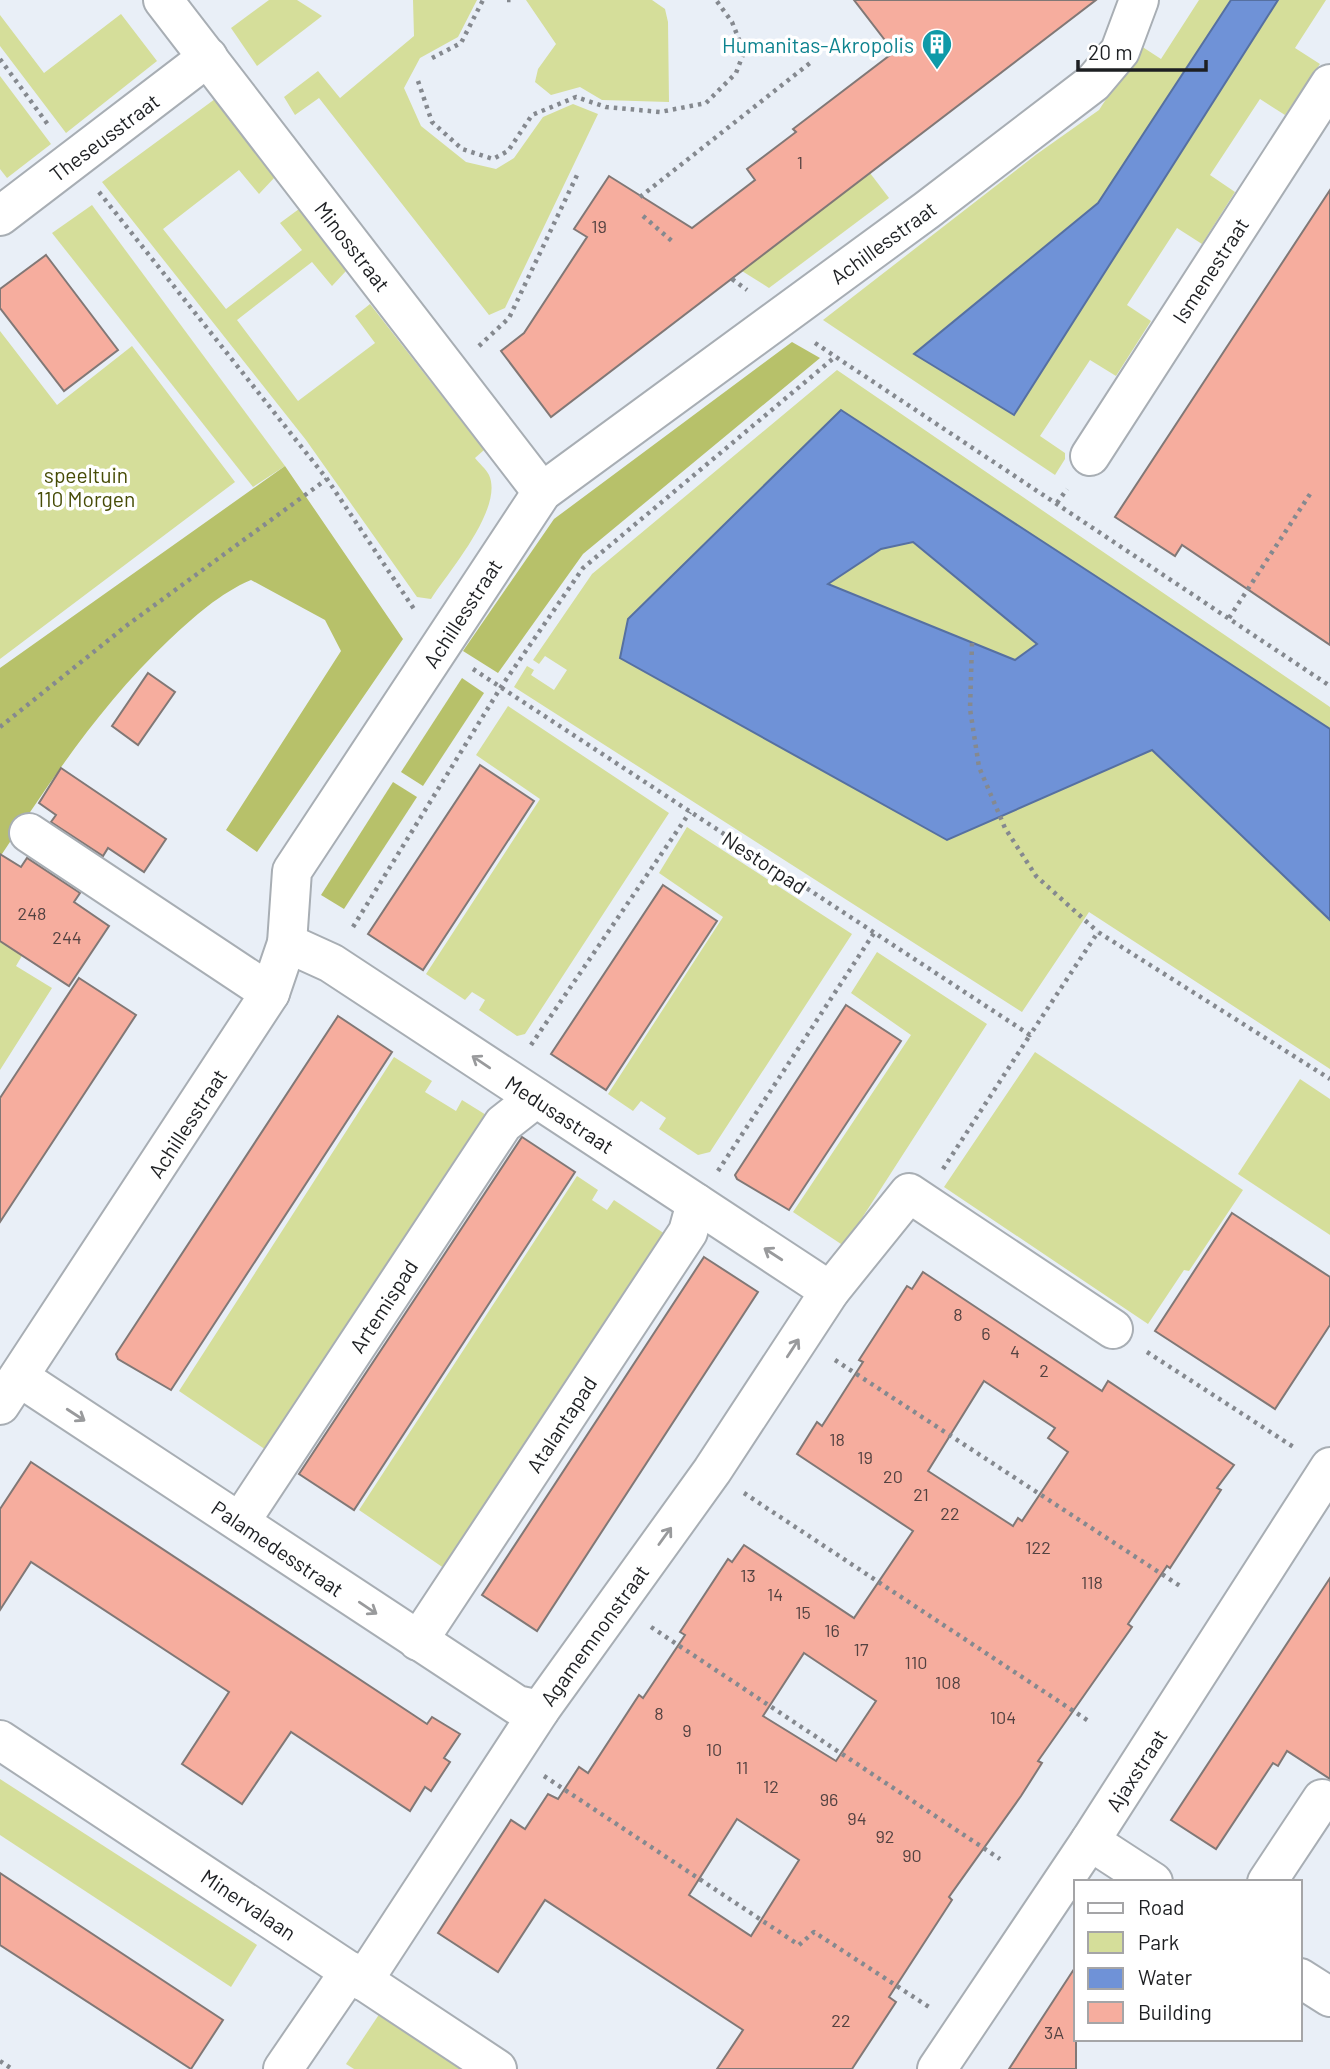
<svg xmlns="http://www.w3.org/2000/svg" width="1330" height="2069" font-family="Barlow,sans-serif">
	<rect width="100%" height="100%" fill="#e9eff7"/>
	<g fill="#d5de9a">
		<polygon points="269,0 297,0 322,16 257,66 231,28"/>
		<polygon points="413,0 477,0 458,37 420,58 404,88 421,126 466,162 496,169 514,158 543,117 573,104 598,114 505,308 489,315 319,98 295,115 284,97 318,71 340,98 414,36"/>
		<polygon points="526,0 652,0 665,9 668,22 669,102 602,100 580,87 551,95 535,82 538,69 556,44"/>
		<polygon points="1199,0 1231,0 1098,203 914,354 1014,415 1278,0 1326,0 1295,48 1320,64 1285,115 1260,99 1210,175 1235,192 1202,244 1177,228 1127,305 1151,321 1116,376 1090,360 1040,436 1065,453 1065,459 1055,475 823,320 1037,154 1099,110 1141,46 1161,59"/>
		<polygon points="121,14 157,61 66,133 0,46 0,15 44,73"/>
		<polygon points="0,76 51,144 7,178 0,169"/>
		<path d="M215 99 275 177 259 194 239 170 163 229 226 309 302 250 280 223 299 209 346 271 332 286 312 262 237 320 298 401 375 343 355 316 370 304 484 450 475 458C479 463 486 469 489 475 504 508 449 571 431 599L417 597 306 440 102 182Z"/>
		<polygon points="870,173 889,198 769,288 742,271"/>
		<polygon points="92,205 285,466 253,487 52,233"/>
		<polygon points="0,331 57,405 132,346 235,482 0,659"/>
		<polygon points="837,370 1330,707 1330,729 841,410 628,619 947,840 1152,750 1330,920 1330,1069 1089,912 1022,1012 514,687 527,666 534,670 531,675 554,690 567,670 545,656 539,664 533,660 592,574"/>
		<polygon points="913,541 1037,644 1015,661 827,584 881,549"/>
		<polygon points="508,706 669,813 525,1034 517,1036 479,1010 485,1000 472,992 465,1000 426,974 540,799 476,755"/>
		<polygon points="687,827 852,934 710,1152 698,1155 659,1129 666,1118 641,1101 633,1111 608,1094 723,917 659,873"/>
		<polygon points="0,911 34,935 16,966 52,988 0,1070"/>
		<polygon points="877,952 987,1024 844,1246 793,1212 911,1035 851,993"/>
		<polygon points="1035,1052 1243,1190 1189,1271 1184,1270 1148,1324 944,1187"/>
		<polygon points="394,1057 432,1081 425,1092 456,1111 462,1100 491,1118 269,1452 179,1391"/>
		<polygon points="1300,1079 1330,1099 1330,1235 1238,1174"/>
		<polygon points="577,1176 598,1190 592,1200 607,1210 614,1200 671,1238 454,1575 359,1510"/>
		<polygon points="0,1779 257,1945 231,1987 0,1835"/>
		<polygon points="382,2010 472,2069 354,2069 346,2064"/>
	</g>
	<g fill="#b7c16a">
		<polygon points="792,342 820,358 583,554 498,673 463,651 554,519"/>
		<path d="M285 466 403 639 257 852 226 830 341 651 325 620 251 580C220 593 194 617 169 640 101 704 52 779 0 857V668Z"/>
		<polygon points="462,678 484,693 423,786 401,772"/>
		<polygon points="393,782 417,797 344,909 321,895"/>
	</g>
	<g fill="#6f92d7" stroke="#5670a1" stroke-width="2" fill-rule="evenodd">
		<polygon points="1231,0 1278,0 1014,415 914,354 1098,203"/>
		<path d="M841 410 1330 729V920L1152 750 947 840 620 658 628 619ZM913 542 1037 644 1015 660 828 584 881 549Z"/>
	</g>
	<g fill="#f6ad9e" stroke="#817876" stroke-width="2" fill-rule="evenodd">
		<polygon points="854,0 1096,0 551,417 501,351 524,333 587,237 574,229 609,176 692,228 755,180 747,169 796,132 793,129 894,52"/>
		<polygon points="1330,190 1330,645 1182,545 1175,556 1115,517"/>
		<polygon points="46,255 118,350 64,391 0,308 0,289"/>
		<polygon points="148,673 175,692 138,745 112,726"/>
		<polygon points="480,765 534,801 423,970 368,934"/>
		<polygon points="61,768 166,839 144,872 108,848 103,856 51,822 56,815 39,803"/>
		<polygon points="0,854 21,867 27,858 80,893 74,902 109,926 69,986 0,941"/>
		<polygon points="663,885 717,921 606,1090 551,1054"/>
		<polygon points="79,978 136,1015 0,1222 0,1098"/>
		<polygon points="846,1005 901,1041 789,1210 737,1179 735,1175"/>
		<polygon points="338,1016 392,1052 171,1390 118,1359 116,1354"/>
		<polygon points="522,1137 575,1172 354,1510 299,1474"/>
		<polygon points="1232,1213 1330,1277 1330,1325 1275,1409 1155,1331"/>
		<polygon points="704,1257 758,1292 537,1631 482,1595"/>
		<path d="M923 1272 1102 1391 1108 1381 1234 1465 1217 1488 1221 1490 1170 1568 1167 1566 1128 1624 1132 1627 1038 1761 1042 1763 1021 1796 949 1897 952 1900 889 1997 896 2002 852 2069H717L743 2030 545 1900 498 1972 438 1933 511 1820 525 1829 548 1794 558 1799 579 1767 588 1773 639 1695 643 1698 685 1635 680 1632 728 1559 732 1562 744 1545 854 1618 913 1531 797 1454 817 1422 822 1426 863 1362 859 1360 907 1286 912 1289ZM984 1381 1055 1428 1048 1438 1068 1452 1022 1521 1018 1518 1013 1526 928 1471ZM804 1653 876 1701 836 1761 763 1716ZM737 1819 799 1860 751 1936 689 1895Z"/>
		<polygon points="31,1462 412,1714 427,1724 432,1717 460,1734 444,1758 450,1762 431,1791 425,1787 410,1811 291,1732 242,1804 182,1764 229,1692 31,1562 0,1610 0,1509"/>
		<polygon points="1330,1578 1330,1779 1287,1751 1278,1766 1273,1763 1216,1849 1171,1820"/>
		<polygon points="0,1873 223,2020 191,2069 0,1945"/>
		<polygon points="1076,1966 1076,2069 1009,2069 1031,2035"/>
	</g>
	<g fill="none" stroke-linecap="round" stroke-linejoin="round">
		<g stroke="#a8aeb4" stroke-width="42">
			<g id="minor">
				<polyline points="163,0 542,492"/>
				<polyline points="0,216 208,57"/>
				<polyline points="1090,456 1330,84"/>
				<polyline points="29,833 270,993"/>
				<polyline points="287,943 331,963 830,1291"/>
				<polyline points="19,1377 517,1705 540,1710"/>
				<polyline points="0,1405 270,993 287,943 292,871 542,492 927,210 1093,83 1120,51 1139,0"/>
				<polyline points="240,1522 503,1124 536,1098"/>
				<polyline points="418,1641 688,1232 696,1203"/>
				<polyline points="0,1740 497,2069"/>
				<polyline points="1090,1841 1153,1882"/>
				<polyline points="1267,1882 1322,1799"/>
				<polyline points="1300,1978 1330,1997"/>
				<polyline points="363,1981 540,1710 712,1471 830,1291 909,1193 1113,1329"/>
				<polyline points="283,2069 350,1971"/>
				<polyline points="937,2069 1090,1841 1330,1467"/>
			</g>
		</g>
		<g stroke="#85898f" stroke-width="4.5" stroke-dasharray="3.5 5" stroke-linecap="butt">
			<polyline points="507,0 515,0"/>
			<polyline points="432,58 461,43 483,0"/>
			<polyline points="0,59 49,126"/>
			<polyline points="418,81 432,122 462,149 493,159 508,151 532,115 576,97 606,107 660,112 706,103 736,73 744,52 732,22 716,0"/>
			<polyline points="99,192 327,479 414,609"/>
			<polyline points="640,197 810,63"/>
			<polyline points="643,216 673,242"/>
			<polyline points="732,279 747,290"/>
			<polyline points="815,343 1330,686"/>
			<polyline points="479,346 509,318 579,171"/>
			<polyline points="1057,503 1067,489"/>
			<polyline points="1229,618 1312,491"/>
			<polyline points="972,643 970,709 979,767 1005,828 1036,876 1098,932"/>
			<polyline points="473,669 1030,1035 1098,932 1330,1079"/>
			<polyline points="0,727 126,626 327,479"/>
			<polyline points="353,927 501,687 583,568 835,357"/>
			<polyline points="531,1045 690,812"/>
			<polyline points="943,1169 1030,1035"/>
			<polyline points="718,1171 874,933"/>
			<polyline points="1147,1352 1295,1448"/>
			<polyline points="835,1360 1180,1586"/>
			<polyline points="744,1493 1090,1722"/>
			<polyline points="651,1627 1000,1859"/>
			<polyline points="544,1776 799,1945 814,1932 929,2007"/>
			<polyline points="0,2061 12,2069"/>
		</g>
		<use href="#minor" stroke="#fff" stroke-width="38"/>
	</g>
	<defs><path id="oneway-shaft" d="M-6 0H5M1.5-3L5.5 0L1.5 3" fill="none" stroke-width="1.6" stroke-linecap="round" stroke-linejoin="round" transform="scale(1.75)"/></defs>
	<g stroke="#999a9c">
		<use href="#oneway-shaft" transform="translate(481 1062) rotate(-146)"/>
		<use href="#oneway-shaft" transform="translate(773 1254) rotate(-147)"/>
		<use href="#oneway-shaft" transform="translate(793 1348) rotate(-57)"/>
		<use href="#oneway-shaft" transform="translate(76 1415) rotate(33)"/>
		<use href="#oneway-shaft" transform="translate(665 1536) rotate(-54)"/>
		<use href="#oneway-shaft" transform="translate(368 1608) rotate(34)"/>
	</g>
	<defs>
		<g id="building-pin" transform="scale(1.575)"><path d="M0 17L-7.5 6A9.5 9.5 0 1 1 7.5 6Z" fill="#0f9aa8" stroke="#fff"/><path d="M-4-6H4V6H1V3H-1V6H-4ZM-2.5-4.3h1.7v1.8h-1.7ZM.8-4.3h1.7v1.8H.8ZM-2.5-1h1.7V.8h-1.7ZM.8-1h1.7V.8H.8Z" fill="#fff"/></g>
	</defs>
	<g fill-rule="evenodd">
		<use href="#building-pin" x="937" y="44"/>
	</g>
	<g text-anchor="middle" dominant-baseline="central" stroke-width="7" stroke-linejoin="round" paint-order="stroke">
		<g font-size="18" fill="#534241">
			<text x="800" y="162">1</text>
			<text x="599" y="226">19</text>
			<text x="32" y="913">248</text>
			<text x="67" y="937">244</text>
			<text x="958" y="1314">8</text>
			<text x="986" y="1333">6</text>
			<text x="1015" y="1351">4</text>
			<text x="1044" y="1370">2</text>
			<text x="837" y="1439">18</text>
			<text x="865" y="1457">19</text>
			<text x="893" y="1476">20</text>
			<text x="921" y="1494">21</text>
			<text x="950" y="1513">22</text>
			<text x="1038" y="1547">122</text>
			<text x="748" y="1575">13</text>
			<text x="1092" y="1582">118</text>
			<text x="775" y="1594">14</text>
			<text x="803" y="1612">15</text>
			<text x="832" y="1630">16</text>
			<text x="861" y="1649">17</text>
			<text x="916" y="1662">110</text>
			<text x="948" y="1682">108</text>
			<text x="659" y="1713">8</text>
			<text x="1003" y="1717">104</text>
			<text x="687" y="1730">9</text>
			<text x="714" y="1749">10</text>
			<text x="742" y="1767">11</text>
			<text x="771" y="1786">12</text>
			<text x="829" y="1799">96</text>
			<text x="857" y="1818">94</text>
			<text x="885" y="1836">92</text>
			<text x="912" y="1855">90</text>
			<text x="841" y="2020">22</text>
			<text x="1054" y="2032">3A</text>
		</g>
		<g font-size="21" fill="#0d838f" stroke="#fff" text-anchor="end">
			<text x="914" y="44">Humanitas-Akropolis</text>
		</g>
		<g font-size="21" fill="#1d1f22" stroke="#fff">
			<text transform="translate(104 137) rotate(-37)">Theseusstraat</text>
			<text transform="translate(883 242) rotate(-36)">Achillesstraat</text>
			<text transform="translate(353 246) rotate(52)">Minosstraat</text>
			<text transform="translate(1210 270) rotate(-57)">Ismenestraat</text>
			<text transform="translate(462 613) rotate(-57)">Achillesstraat</text>
			<text transform="translate(765 862) rotate(33)">Nestorpad</text>
			<text transform="translate(560 1114) rotate(33)">Medusastraat</text>
			<text transform="translate(187 1123) rotate(-57)">Achillesstraat</text>
			<text transform="translate(383 1306) rotate(-57)">Artemispad</text>
			<text transform="translate(561 1424) rotate(-57)">Atalantapad</text>
			<text transform="translate(278 1548) rotate(34)">Palamedesstraat</text>
			<text transform="translate(594 1635) rotate(-54)">Agamemnonstraat</text>
			<text transform="translate(1136 1770) rotate(-57)">Ajaxstraat</text>
			<text transform="translate(249 1904) rotate(34)">Minervalaan</text>
		</g>
		<g font-size="21" fill="#474c07" stroke="#fff">
			<text x="86" y="474">speeltuin<tspan x="86" dy="24">110 Morgen</tspan></text>
		</g>
	</g>
	<rect x="1074" y="1880" width="228" height="161" fill="#ffffff" stroke="#a5a5a7" stroke-width="2"/>
	<rect x="1088" y="1903" width="35" height="10" fill="#ffffff" stroke="#a5a5a7" stroke-width="2"/>
	<text x="1138" y="1915" font-size="21" fill="#1d1f22">Road</text>
	<rect x="1088" y="1932" width="35" height="21" fill="#d5de9a" stroke="#a5a5a7" stroke-width="2"/>
	<text x="1138" y="1950" font-size="21" fill="#1d1f22">Park</text>
	<rect x="1088" y="1968" width="35" height="21" fill="#6f92d7" stroke="#a5a5a7" stroke-width="2"/>
	<text x="1138" y="1985" font-size="21" fill="#1d1f22">Water</text>
	<rect x="1088" y="2002" width="35" height="21" fill="#f6ad9e" stroke="#a5a5a7" stroke-width="2"/>
	<text x="1138" y="2020" font-size="21" fill="#1d1f22">Building</text>
	<path d="M1078 60v10h128v-10" fill="none" stroke="#1d1f22" stroke-width="3.5"/>
	<text x="1088" y="60" font-size="21" fill="#1d1f22" stroke="#ffffff" stroke-width="5" paint-order="stroke">20 m</text>
</svg>
